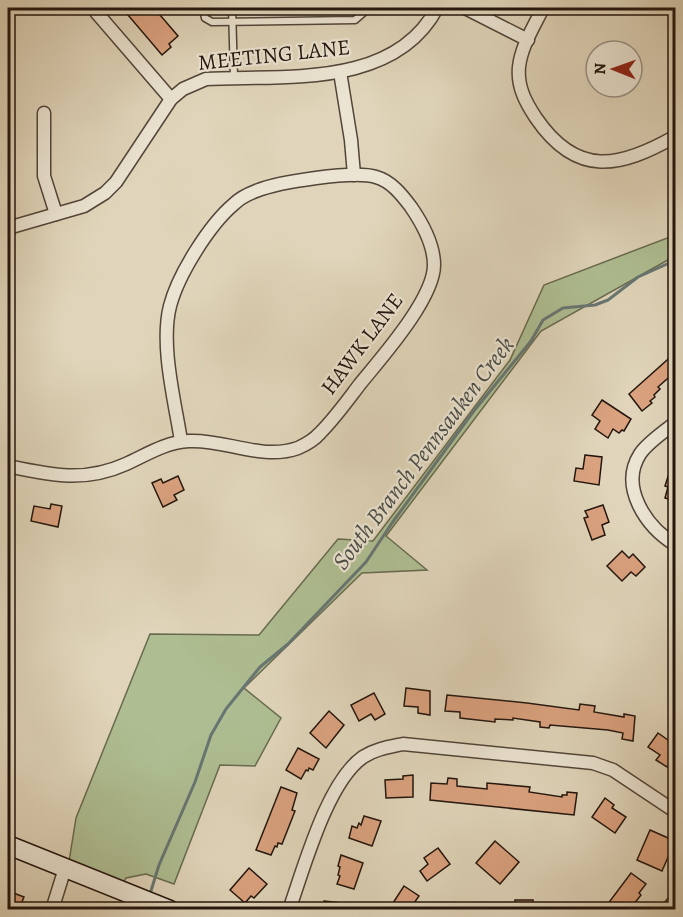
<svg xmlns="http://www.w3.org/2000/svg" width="683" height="917" font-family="Alegreya,serif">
	<rect width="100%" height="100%" fill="#e0d5ba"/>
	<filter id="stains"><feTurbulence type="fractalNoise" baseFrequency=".00333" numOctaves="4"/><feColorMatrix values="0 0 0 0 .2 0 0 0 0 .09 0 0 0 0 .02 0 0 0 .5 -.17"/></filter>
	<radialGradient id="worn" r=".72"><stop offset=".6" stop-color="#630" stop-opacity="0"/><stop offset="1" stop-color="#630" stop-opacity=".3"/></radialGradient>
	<polygon fill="#aebe92" stroke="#686a50" stroke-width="1.5" points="675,235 675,256 541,331 386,536 427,570 362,573 244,688 281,718 255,766 220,765 174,884 146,874 126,878 119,891 68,868 76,818 150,634 259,635 338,539 373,541 510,360 544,285"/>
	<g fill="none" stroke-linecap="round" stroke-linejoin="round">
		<polyline stroke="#677673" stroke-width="3" points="150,894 159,865 195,782 211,735 226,709 260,667 288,644 366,562 392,523 473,412 531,341 543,320 563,308 595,305 608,300 638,277 676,260"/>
	</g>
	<g fill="#dba27f" stroke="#23150e" stroke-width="1.5">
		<polygon points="122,8 154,8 178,36 169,44 171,47 162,55"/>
		<polygon points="675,353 675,372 658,387 660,389 654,395 655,397 650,401 652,403 642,411 629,394"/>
		<polygon points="602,400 631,419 624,431 622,430 619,433 613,429 608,438 595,429 600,421 592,415"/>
		<polygon points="585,455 602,457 599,485 574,481 576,468 583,469"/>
		<polygon points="674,458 675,459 675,501 665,498 668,487 665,486"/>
		<polygon points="178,476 184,490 174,495 177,500 163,507 152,483 161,479 163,483"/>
		<polygon points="51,504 62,506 58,527 31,521 34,506 50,509"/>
		<polygon points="603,505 609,522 602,525 605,535 592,540 584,518 588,517 585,511"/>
		<polygon points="622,551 629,558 633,554 645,567 636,576 631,572 622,581 607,566"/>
		<polygon points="406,688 430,691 430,715 418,713 418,707 404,706"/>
		<polygon points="374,693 385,714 375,720 371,714 359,721 351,705"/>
		<polygon points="447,695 527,703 579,710 580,704 595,706 594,712 624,717 624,714 635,716 633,741 622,739 623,733 608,730 550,725 549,728 540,727 540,722 513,718 513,720 495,719 495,722 460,718 460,712 445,711"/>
		<polygon points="329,711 344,725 326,748 310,733"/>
		<polygon points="658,733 675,745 675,756 667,767 656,760 660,755 648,747"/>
		<polygon points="298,748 319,759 313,770 309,768 308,771 306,770 301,779 286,770"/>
		<polygon points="413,775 413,797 386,798 385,780 403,779 403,776"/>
		<polygon points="448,778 457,779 457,786 487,789 487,783 498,784 530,787 529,792 562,797 562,795 567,795 567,792 577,793 574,815 430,800 431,783 447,784"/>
		<polygon points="281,787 297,793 292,810 295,811 282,844 278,843 277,847 275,846 271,855 256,850"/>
		<polygon points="605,798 614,805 612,808 626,817 615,833 592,817"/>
		<polygon points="364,816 381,821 372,846 349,838 352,826 357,828 359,823 361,825"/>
		<polygon points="650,830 675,841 662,871 637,860"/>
		<polygon points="495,841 519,862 500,884 476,863"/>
		<polygon points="438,848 450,864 427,881 420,871 428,864 424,858"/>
		<polygon points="341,855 363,863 354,889 337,884 340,876 338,875 340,867 338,866"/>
		<polygon points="249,868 267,884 254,898 251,896 245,903 230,890"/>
		<polygon points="631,873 646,884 639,893 641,895 630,909 604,909"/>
		<polygon points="404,886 419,896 414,903 423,909 399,909 400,906 393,903"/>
		<polygon points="8,891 24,897 19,909 8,909"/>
		<rect x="515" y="900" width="18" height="9"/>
		<polygon points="324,901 350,904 349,909 323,909"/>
	</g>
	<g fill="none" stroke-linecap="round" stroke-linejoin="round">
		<g stroke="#524539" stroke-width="9">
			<g id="lane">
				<polyline points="203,8 205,18 212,22 355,20 363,13 364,8"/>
				<polyline points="232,8 234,77"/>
			</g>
		</g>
		<g stroke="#524539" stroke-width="15">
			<g id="street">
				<polyline points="465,8 528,40"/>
				<path d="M543 8C534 26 521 47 519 67 517 87 526 103 536 118 577 178 620 168 676 136"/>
				<polyline points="96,12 171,99"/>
				<polyline points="340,72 351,140 354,175"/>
				<polyline points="44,113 44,176 56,214"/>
				<path d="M8 228 84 206 105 193 116 182 171 99 183 89 206 79C284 75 394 89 437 8"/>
				<path d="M676 422C664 432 648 442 640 454 619 487 646 527 676 545"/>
				<path d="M8 466C50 475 84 483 126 464 146 455 166 442 189 441 225 439 262 461 298 448 307 444 314 440 320 433 335 418 347 401 360 384 381 358 434 299 434 265 434 245 422 223 411 207 402 195 391 181 376 177 354 170 278 182 256 191 248 194 240 198 234 204 209 225 178 275 170 306 160 345 175 402 181 441"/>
				<polyline points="52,910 65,868"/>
				<path d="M289 910C304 868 327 782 363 757 375 749 389 747 403 744L593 763 613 770 676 812"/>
			</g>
		</g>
		<g stroke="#23150e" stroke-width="21">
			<g id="secondary">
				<polyline points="8,845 170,910"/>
				<polyline points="671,910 676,904"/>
			</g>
		</g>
		<use href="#lane" stroke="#ebe4d2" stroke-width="6"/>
		<use href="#street" stroke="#ebe4d2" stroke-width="12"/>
		<use href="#secondary" stroke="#ebe4d2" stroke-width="18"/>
	</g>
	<g text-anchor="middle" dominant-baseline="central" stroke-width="4.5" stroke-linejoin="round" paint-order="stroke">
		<g font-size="22" fill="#23150e" stroke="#ebe4d2">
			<text transform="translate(274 55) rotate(-6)">MEETING LANE</text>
			<text transform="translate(362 344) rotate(-53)">HAWK LANE</text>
		</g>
		<g font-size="24" font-style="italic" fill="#4b4e49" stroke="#ebe4d2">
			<text transform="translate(423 453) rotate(-53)">South Branch Pennsauken Creek</text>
		</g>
	</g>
	<rect width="683" height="917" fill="none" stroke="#e0d5ba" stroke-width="30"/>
	<rect x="9" y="9" width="665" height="899" fill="none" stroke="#23150e" stroke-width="3"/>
	<rect x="15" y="15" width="653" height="887" fill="none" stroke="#23150e" stroke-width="1.5"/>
	<g transform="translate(614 69) rotate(271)"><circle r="28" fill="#ebe4d2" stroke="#9b9184" stroke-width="1.5"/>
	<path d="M0-4.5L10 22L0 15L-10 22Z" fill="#8f2418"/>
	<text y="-9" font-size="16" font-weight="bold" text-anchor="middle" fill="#23150e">N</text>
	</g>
	<rect width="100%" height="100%" filter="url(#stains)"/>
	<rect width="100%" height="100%" fill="url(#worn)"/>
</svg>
